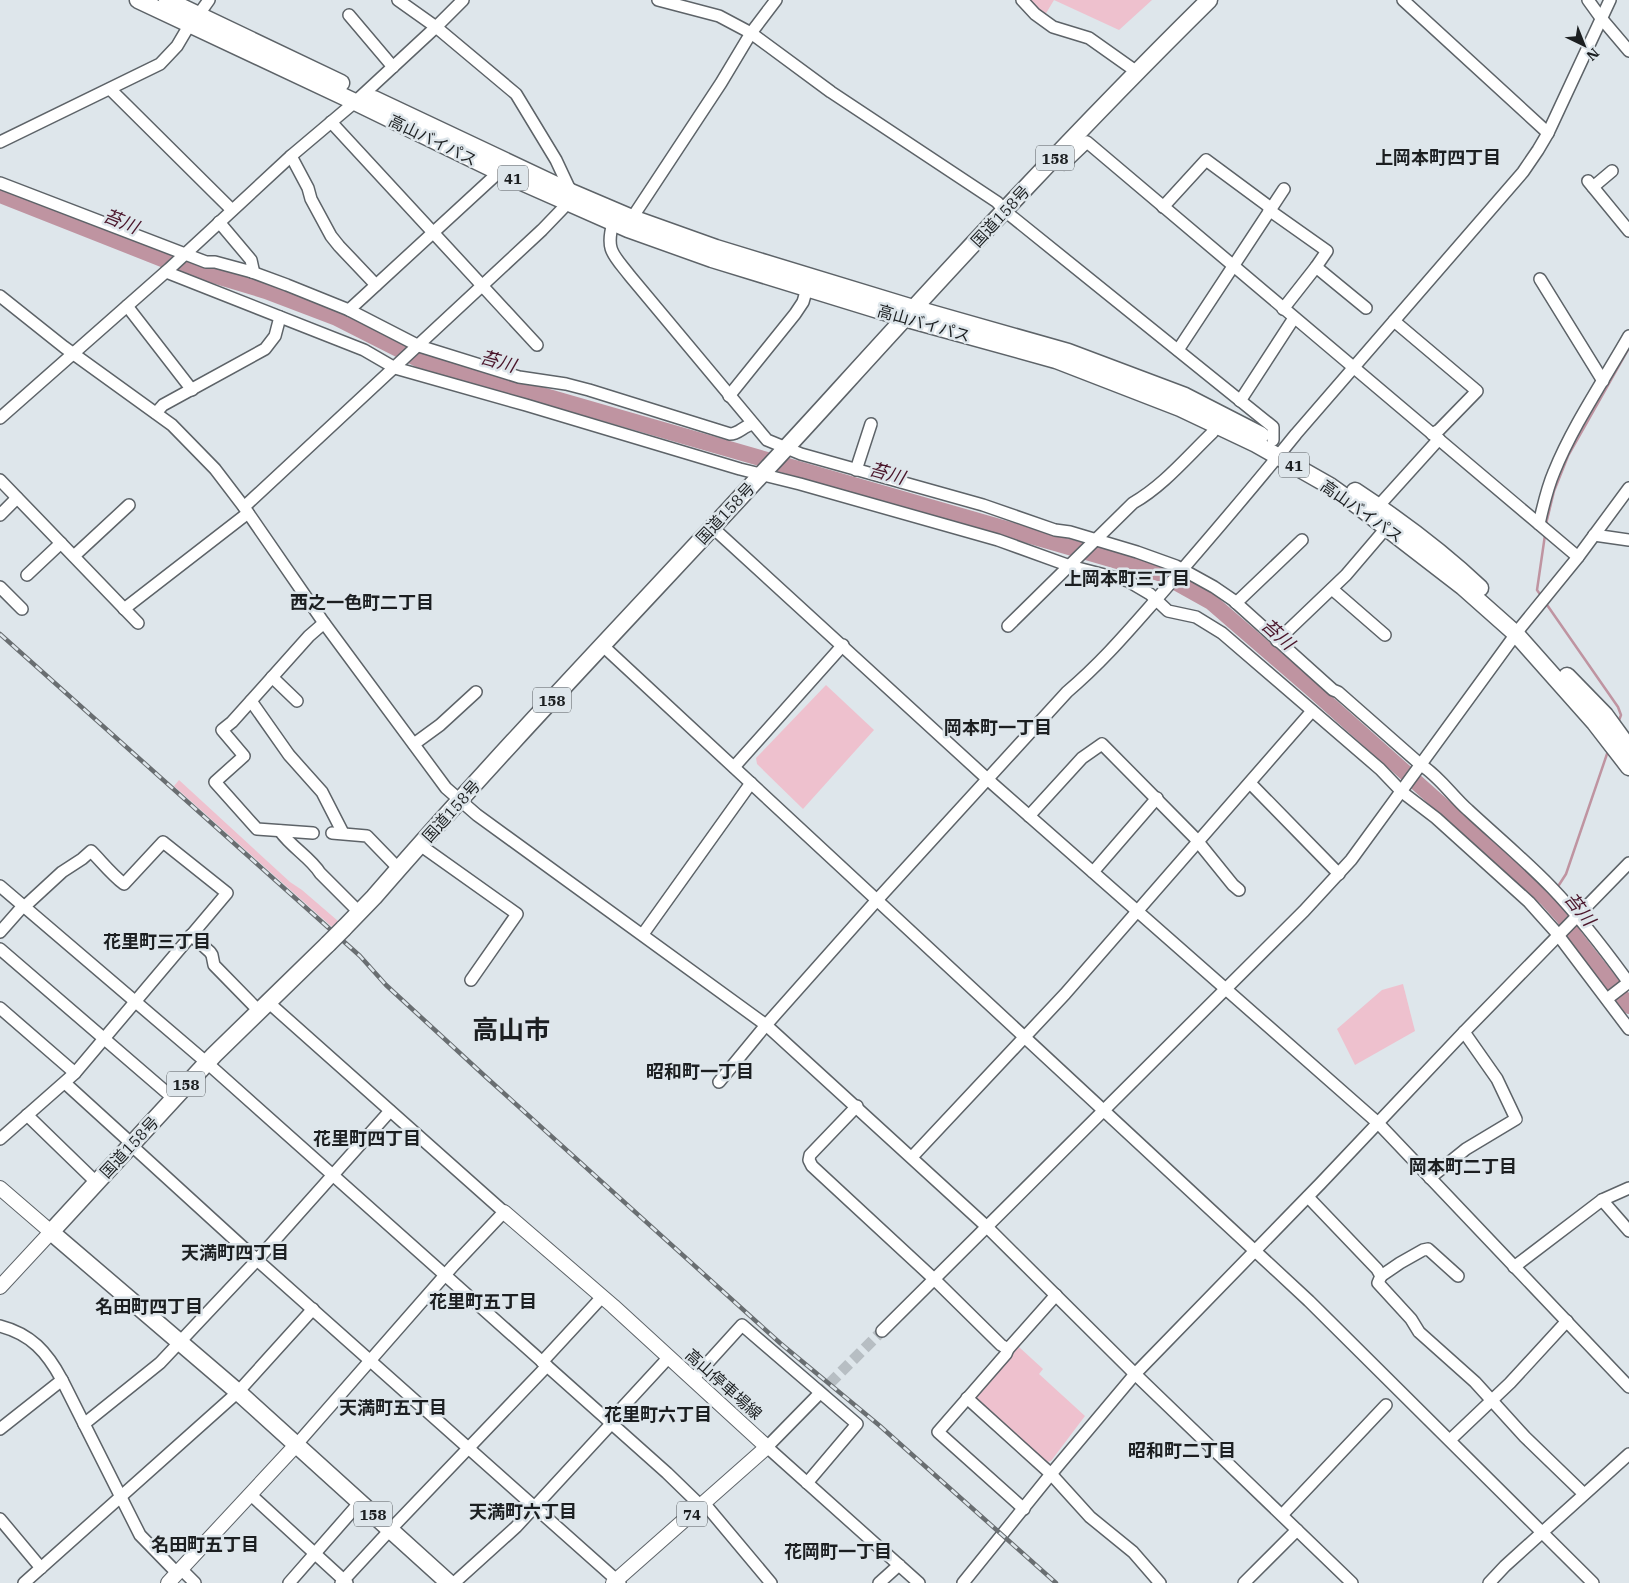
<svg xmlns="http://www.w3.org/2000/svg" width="1629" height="1583" font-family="'IBM Plex Serif','Noto Sans JP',serif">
	<rect width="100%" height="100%" fill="#dee6eb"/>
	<g fill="#eec1ce">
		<polygon points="1026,0 1152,0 1119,30 1054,0 1045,15"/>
		<polygon points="826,685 874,730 803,809 757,764 756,758"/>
		<polygon points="179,780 290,882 302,890 338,921 332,927 174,786"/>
		<polygon points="1403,984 1415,1031 1355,1065 1337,1029 1382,990"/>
		<polygon points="1019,1347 1043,1369 1039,1374 1085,1416 1051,1461 1047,1462 976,1400 975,1396"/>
	</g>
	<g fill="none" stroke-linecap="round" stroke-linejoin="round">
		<g stroke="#bf94a1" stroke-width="2.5">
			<polyline points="1546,524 1554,491 1568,456 1629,348"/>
			<polyline points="1542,597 1537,590 1545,535"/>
			<polyline points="1545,602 1618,707 1621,715 1618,723"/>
			<polyline points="1557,888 1566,874 1608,751"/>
			<polyline points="1546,898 1553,892"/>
		</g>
		<polyline stroke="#bf94a1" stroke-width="16" points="0,195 170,262 266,291 337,318 420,360 1159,573 1211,602 1314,691 1546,898 1564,918 1575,937 1629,1006"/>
		<polyline stroke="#b7bec3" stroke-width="11" stroke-dasharray="11 5.5" stroke-linecap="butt" points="818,1395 882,1331"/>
		<g stroke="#5d6368" stroke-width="14">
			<g id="minor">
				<polyline points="658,0 719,16 751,33 831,92 997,202 1005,211 1273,427 1273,440"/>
				<polyline points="1022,0 1035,14 1053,27 1089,38 1137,72"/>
				<polyline points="1403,0 1548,133"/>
				<polyline points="1588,0 1601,18 1629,51"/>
				<polyline points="199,14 209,0"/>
				<polyline points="349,15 393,67"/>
				<polyline points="110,89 232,210"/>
				<polyline points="331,122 537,345"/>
				<polyline points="0,142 160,64 177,46 190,24"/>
				<polyline points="291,156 308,188 311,199 331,236 339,246 376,285"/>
				<polyline points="1055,158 1064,164 1087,142 1578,557"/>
				<polyline points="1588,181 1629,231"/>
				<path d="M0 183 206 262H215L252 272 287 285 349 310 419 346 519 377 566 384 589 390 730 434C739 434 743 426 753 424"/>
				<polyline points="1593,187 1612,171"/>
				<polyline points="1163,207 1206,160 1271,208"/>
				<polyline points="1269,210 1327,251 1316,267"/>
				<polyline points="632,218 721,83 751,33 776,0"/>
				<polyline points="219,222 251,260 253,269 252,272"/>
				<path d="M613 223C605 251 614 255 630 276L767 440 801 454 983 505 1055 530 1070 532 1137 552 1176 566 1214 587 1233 600 1333 690 1338 692 1421 765C1439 776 1452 796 1468 810 1496 836 1525 860 1552 888 1580 917 1605 950 1629 983"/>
				<polyline points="166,272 364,350 395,368 526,405 740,469 800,484 998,540 1070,566 1128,581 1150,594 1168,611 1196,617 1222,633 1380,769 1402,792 1436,818 1529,902 1555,931 1629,1029"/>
				<polyline points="1540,279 1603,381"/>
				<polyline points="0,296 64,347 172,425 215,469 244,507 324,623 446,788 477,815 766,1025 986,1226 1135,1374 1352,1583"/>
				<polyline points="127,306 192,390"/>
				<polyline points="1283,309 1316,267 1366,308"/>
				<polyline points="349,310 499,172"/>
				<polyline points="1394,321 1477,391 1439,430 1432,434"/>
				<polyline points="1178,350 1284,189"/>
				<polyline points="729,396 795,314 803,302 807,288"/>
				<polyline points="1240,401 1294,318"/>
				<polyline points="156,413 163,405 265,349 275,336 280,317"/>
				<polyline points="0,418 169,269 291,156 355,102 436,27 463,0"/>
				<polyline points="856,470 871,424"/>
				<polyline points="0,480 138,623"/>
				<polyline points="1383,501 1439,439"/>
				<polyline points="244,507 542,230 568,203 571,192 556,160 516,94 436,27 398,0"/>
				<polyline points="0,515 17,498"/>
				<path d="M1539 524C1543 506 1547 488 1554 472 1573 425 1604 380 1629 336"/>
				<polyline points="712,527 994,785 1378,1123 1629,1387"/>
				<polyline points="1594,535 1629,540"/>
				<polyline points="74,556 129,505"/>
				<polyline points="27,575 61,543"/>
				<polyline points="0,587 22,609"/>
				<polyline points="1332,589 1385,635"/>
				<polyline points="1236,603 1302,540"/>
				<polyline points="124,609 248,513"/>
				<path d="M1008 626 1133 503C1163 486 1187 457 1212 433L1217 426"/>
				<polyline points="1277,641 1346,575 1387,527"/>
				<polyline points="602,645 1309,1301 1593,1583"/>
				<polyline points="272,677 297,701"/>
				<polyline points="251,701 289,755 322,792 343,833"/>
				<polyline points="414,744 440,725 476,692"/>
				<polyline points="734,767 843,645"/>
				<polyline points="1250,783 1339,874"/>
				<polyline points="1029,816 1082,758 1102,744 1195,838 1233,885 1239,890"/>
				<path d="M280 831C291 847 311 858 320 873L359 912"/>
				<polyline points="313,833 257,829 215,782 244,756 222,730 232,722 309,636 324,623"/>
				<polyline points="332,833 367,836 399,869"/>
				<polyline points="420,845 517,914 471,980"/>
				<polyline points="1093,872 1157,798"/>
				<polyline points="0,886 206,1062 667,1473 701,1506"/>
				<polyline points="0,932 23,906"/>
				<polyline points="643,934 751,783"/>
				<polyline points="191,935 210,952 212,955 214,965 259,1011"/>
				<polyline points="0,949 173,1098"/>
				<polyline points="1607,999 1629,982"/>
				<polyline points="268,1002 504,1212 453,1266 297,1444"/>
				<polyline points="0,1008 75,1073"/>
				<path d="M719 1082 766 1025 877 900 1067 692C1101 663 1125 635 1154 602 1202 547 1250 491 1296 434L1523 172 1538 150 1548 133 1610 0"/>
				<polyline points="65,1083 132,1144"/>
				<polyline points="857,1106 810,1155 809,1160 812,1166 933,1278 1001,1345 1008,1349"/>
				<polyline points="27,1115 96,1182"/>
				<path d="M0 1139 75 1073 227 893 163 842 124 884C111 874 102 862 91 851L82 859 62 872 24 907"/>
				<polyline points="131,1145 257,1260 620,1583"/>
				<polyline points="912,1157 1065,994 1312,711"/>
				<polyline points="1430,1178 1466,1149 1516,1119 1497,1079 1464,1032"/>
				<polyline points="1308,1197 1377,1269 1381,1276 1378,1283 1411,1319 1419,1332 1475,1382 1525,1437 1584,1494"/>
				<polyline points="1602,1200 1629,1231"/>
				<polyline points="1514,1267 1602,1200 1629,1188"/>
				<polyline points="1381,1276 1400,1263 1423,1250 1428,1249 1458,1276"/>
				<path d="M0 1326C31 1334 47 1352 62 1380L140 1535 177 1573"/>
				<polyline points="882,1331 1304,911 1351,860 1521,627 1578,557 1629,488"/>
				<polyline points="542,1362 602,1297"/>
				<polyline points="693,1379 742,1325 857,1424 807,1483"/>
				<polyline points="818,1395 767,1447 919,1583"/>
				<polyline points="967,1398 1051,1474 1090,1517 1133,1552 1160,1583"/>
				<polyline points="609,1422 669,1357"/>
				<polyline points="84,1424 160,1363 257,1260 390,1111"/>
				<polyline points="0,1429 62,1380"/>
				<polyline points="1451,1439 1510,1383 1567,1321"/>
				<polyline points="251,1495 347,1583"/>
				<polyline points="704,1503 771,1583"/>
				<polyline points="1024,1509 938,1432 1006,1354 1008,1349 1056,1295"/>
				<polyline points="1282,1515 1386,1405"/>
				<polyline points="0,1519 41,1568"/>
				<polyline points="181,1569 195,1583"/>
				<polyline points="24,1583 238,1392 313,1309"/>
				<polyline points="289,1583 360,1502"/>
				<polyline points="341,1583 390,1530 547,1366"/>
				<polyline points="454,1583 516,1527 611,1424"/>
				<polyline points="879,1583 899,1565"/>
				<polyline points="963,1583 1051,1474 1135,1374 1321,1183 1464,1032 1629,863"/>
				<polyline points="1244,1583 1297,1530"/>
				<polyline points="1489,1583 1505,1566 1629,1454"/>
			</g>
		</g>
		<g stroke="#5d6368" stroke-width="16">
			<g id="major">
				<polyline points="0,1188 51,1232 0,1287"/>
				<polyline points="504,1212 613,1306 767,1447 613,1583"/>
				<polyline points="168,1583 297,1444"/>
			</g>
		</g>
		<g stroke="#5d6368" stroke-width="19">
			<g id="highway">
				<polyline points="138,0 355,102 499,172 628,229 712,259 904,318 1056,360 1180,408 1256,444 1330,486 1358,506 1463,587 1516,634 1595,723 1629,767"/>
				<polyline points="167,0 341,83"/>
				<polyline points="374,99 571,192 632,218 716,248 913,308 1068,352 1185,396 1261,435"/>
				<path d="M1355 491C1399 520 1441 551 1480 588"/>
				<polyline points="1567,676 1605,715 1629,748"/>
				<path d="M344 928 374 897C525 723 686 559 840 389 960 257 1082 125 1209 0"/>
				<polyline points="328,944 214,1055 51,1232 238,1392 449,1583"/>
			</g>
		</g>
		<use href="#minor" stroke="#fff" stroke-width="11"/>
		<use href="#major" stroke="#fff" stroke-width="14"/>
		<use href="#highway" stroke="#fff" stroke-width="16"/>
		<g stroke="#696e71" stroke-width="4.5">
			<polyline id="rail" points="0,634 360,956 386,985 487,1078 780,1343 880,1426 1056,1583"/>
		</g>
		<use href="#rail" stroke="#dee6eb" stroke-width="2.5" stroke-dasharray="8" stroke-linecap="butt"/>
		<g stroke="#5d6368" stroke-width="19" stroke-linecap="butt">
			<polyline id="highway-bridge" points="328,944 344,928"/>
		</g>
		<use href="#highway-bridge" stroke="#fff" stroke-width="16"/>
	</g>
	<g text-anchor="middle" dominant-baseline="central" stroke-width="5" stroke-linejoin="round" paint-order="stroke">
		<g fill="#dee6eb" stroke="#565b5e" stroke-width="1">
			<rect x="1036" y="145.5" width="38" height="25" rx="4"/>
			<rect x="498" y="165.5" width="30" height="25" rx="4"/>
			<rect x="1279" y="452.5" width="30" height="25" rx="4"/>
			<rect x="533" y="687.5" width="38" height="25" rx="4"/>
			<rect x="167" y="1071.5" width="38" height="25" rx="4"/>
			<rect x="354" y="1501.5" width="38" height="25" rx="4"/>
			<rect x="677" y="1501.5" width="30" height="25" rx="4"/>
		</g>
		<g font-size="15" font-weight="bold" fill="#1c1f21">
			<text x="1055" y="158">158</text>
			<text x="513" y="178">41</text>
			<text x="1294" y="465">41</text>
			<text x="552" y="700">158</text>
			<text x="186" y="1084">158</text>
			<text x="373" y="1514">158</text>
			<text x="692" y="1514">74</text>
		</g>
		<g font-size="16" fill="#1c1f21" stroke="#dee6eb">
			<text transform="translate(433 140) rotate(26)">高山バイパス</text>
			<text transform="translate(1000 216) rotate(-47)">国道158号</text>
			<text transform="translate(924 323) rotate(16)">高山バイパス</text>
			<text transform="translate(1362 511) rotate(35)">高山バイパス</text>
			<text transform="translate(725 513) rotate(-47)">国道158号</text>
			<text transform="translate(451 811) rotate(-48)">国道158号</text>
			<text transform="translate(129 1147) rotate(-47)">国道158号</text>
			<text transform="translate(724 1384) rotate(42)">高山停車場線</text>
		</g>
		<g font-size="18" font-weight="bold" fill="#1c1f21" stroke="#dee6eb">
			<text x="1438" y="157">上岡本町四丁目</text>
			<text x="1127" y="578">上岡本町三丁目</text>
			<text x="362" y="602">西之一色町二丁目</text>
			<text x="998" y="727">岡本町一丁目</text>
			<text x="157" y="941">花里町三丁目</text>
			<text x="700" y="1071">昭和町一丁目</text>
			<text x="367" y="1138">花里町四丁目</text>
			<text x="1463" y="1166">岡本町二丁目</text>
			<text x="235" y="1252">天満町四丁目</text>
			<text x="483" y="1301">花里町五丁目</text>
			<text x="149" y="1306">名田町四丁目</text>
			<text x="393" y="1407">天満町五丁目</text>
			<text x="658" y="1414">花里町六丁目</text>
			<text x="1182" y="1450">昭和町二丁目</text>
			<text x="523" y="1511">天満町六丁目</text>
			<text x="205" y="1544">名田町五丁目</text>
			<text x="838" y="1551">花岡町一丁目</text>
		</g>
		<g font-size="18" font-style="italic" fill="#4a152a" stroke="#dee6eb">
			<text transform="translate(121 221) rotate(22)">苔川</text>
			<text transform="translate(498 361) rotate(16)">苔川</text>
			<text transform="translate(887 473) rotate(16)">苔川</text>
			<text transform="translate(1278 634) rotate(42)">苔川</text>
			<text transform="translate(1580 909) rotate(52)">苔川</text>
		</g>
		<g font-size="26" font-weight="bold" fill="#1c1f21" stroke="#dee6eb">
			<text x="511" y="1029">高山市</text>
		</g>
	</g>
	<g transform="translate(1584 45) rotate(137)" stroke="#dee6eb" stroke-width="4" paint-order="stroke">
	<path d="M0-4L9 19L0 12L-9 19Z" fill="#1c1f21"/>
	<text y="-8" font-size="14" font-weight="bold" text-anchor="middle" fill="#1c1f21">N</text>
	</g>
</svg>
